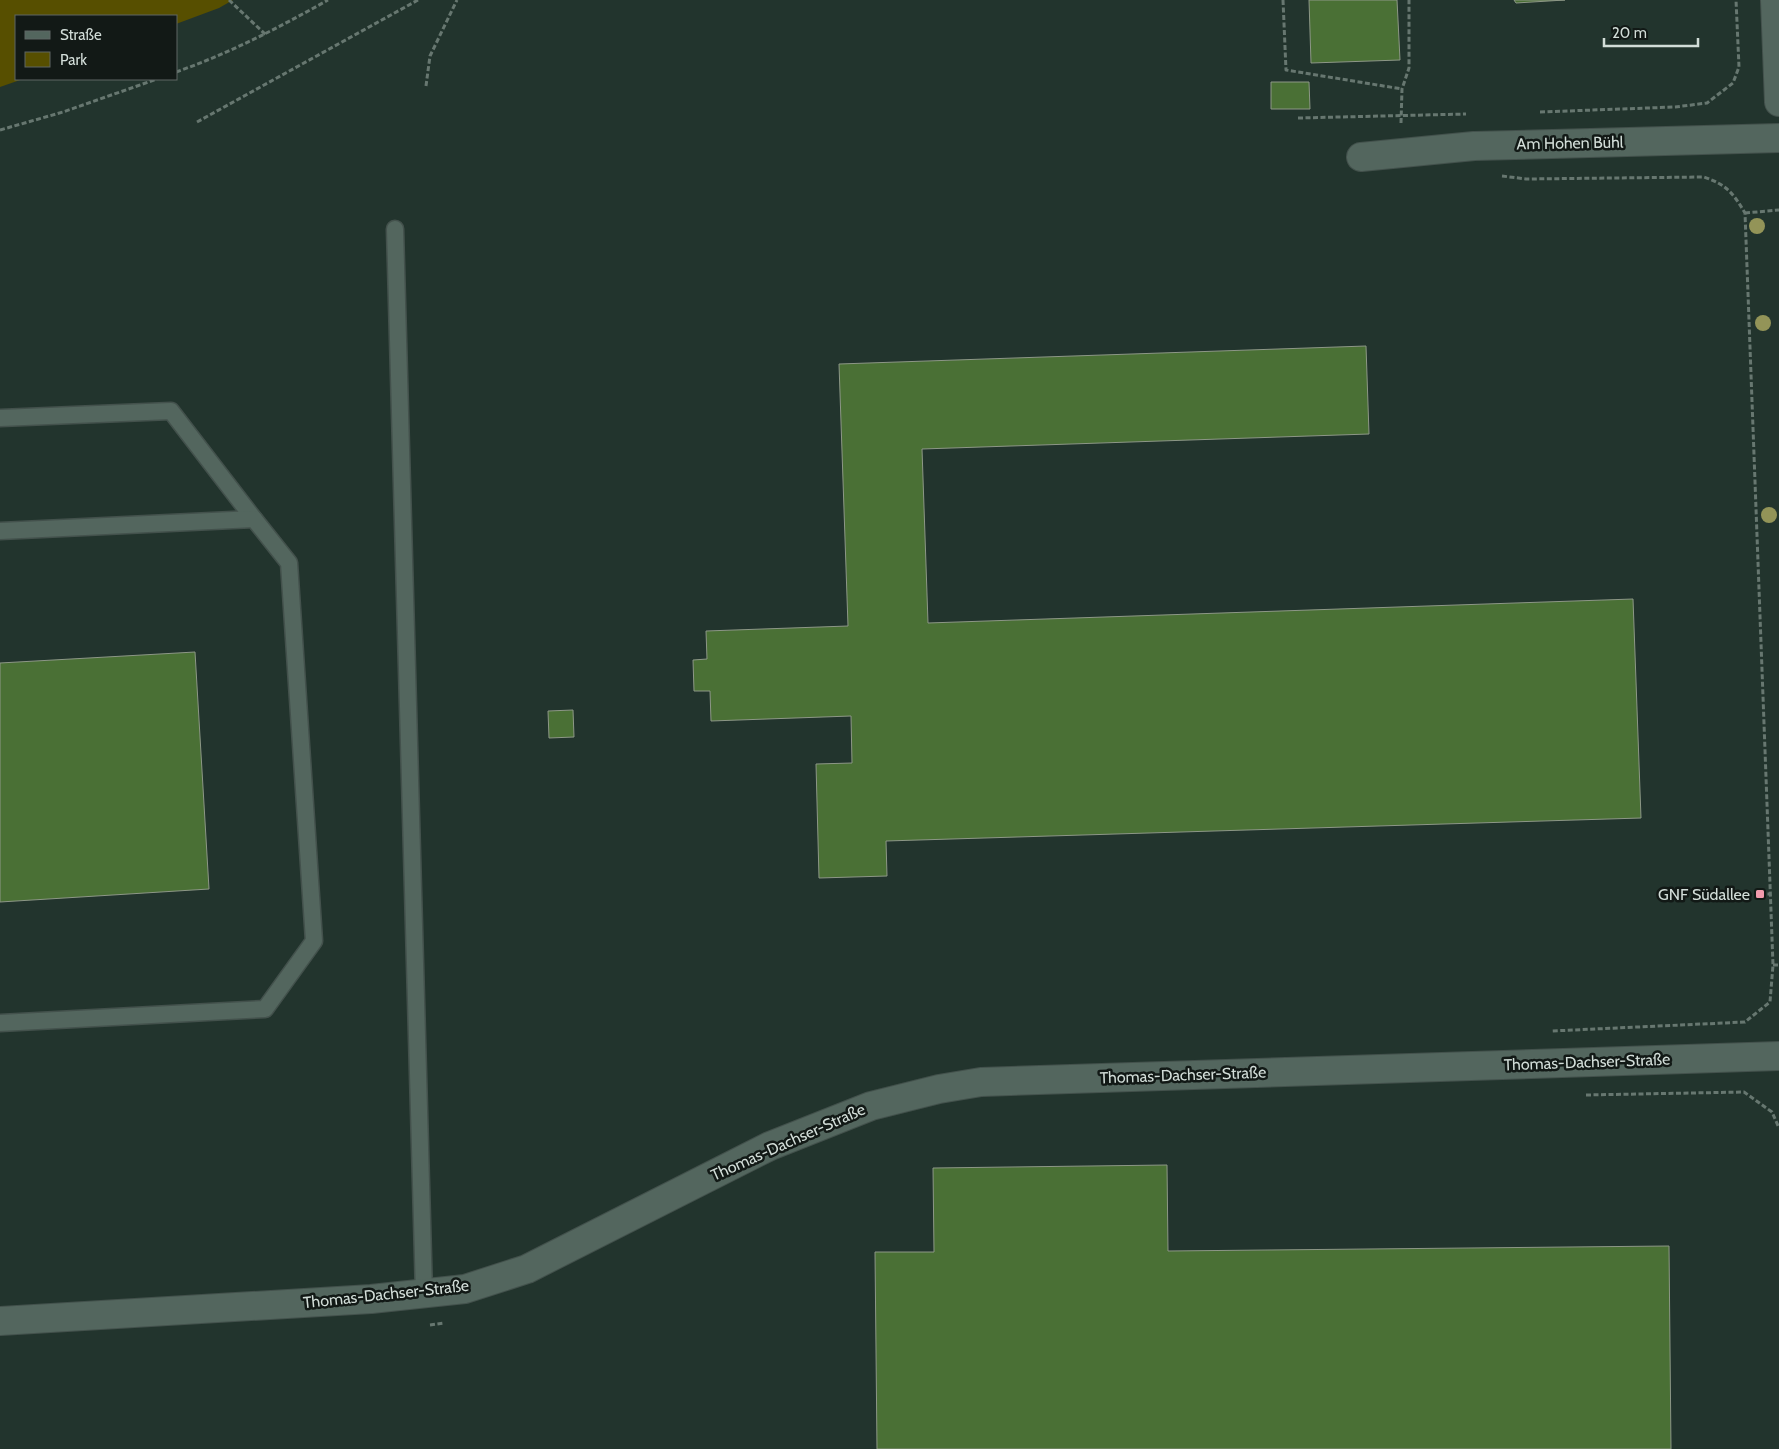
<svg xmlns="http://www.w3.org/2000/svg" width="1779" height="1449" font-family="Cabin,sans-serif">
	<rect width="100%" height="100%" fill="#22342d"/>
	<polygon fill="#574f00" points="0,0 233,0 219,8 176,24 176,16 16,16 16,79 23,79 0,87"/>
	<g fill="#4a7035" stroke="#8d9787">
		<polygon points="1309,0 1397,0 1400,60 1311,63"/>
		<polygon points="1514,0 1565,0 1516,3"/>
		<polygon points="1271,82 1309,82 1310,109 1271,109"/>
		<polygon points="1366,346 1369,434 922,449 928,623 1633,599 1641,818 886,841 887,876 819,878 816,764 852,763 851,716 711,721 710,691 694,691 693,660 707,659 706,631 848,626 839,364"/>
		<polygon points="195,652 209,889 0,902 0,663"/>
		<polygon points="573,710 574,737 549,738 548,711"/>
		<polygon points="1167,1165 1168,1251 1669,1246 1671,1449 877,1449 875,1252 934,1252 933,1168"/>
	</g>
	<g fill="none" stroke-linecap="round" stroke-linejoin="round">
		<g stroke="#43514c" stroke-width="19">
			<g id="lane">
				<polyline points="395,229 424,1294"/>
				<polyline points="0,418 171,411 254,519"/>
				<polyline points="0,531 254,519 289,563 314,941 265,1009 0,1023"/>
			</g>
		</g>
		<g stroke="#43514c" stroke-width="30">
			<g id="street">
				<polyline points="1775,0 1779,102"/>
				<polyline points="1361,157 1474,146 1779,138"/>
				<polyline points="0,1321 371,1299 465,1289 527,1269 770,1146 871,1106 939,1089 981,1082 1779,1056"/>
			</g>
		</g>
		<g stroke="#677770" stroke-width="3" stroke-dasharray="5 2.5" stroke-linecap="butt">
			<polyline points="229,0 266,35"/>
			<polyline points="1283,0 1286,70 1402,89"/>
			<path d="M176 72C230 53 278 28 328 0"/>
			<polyline points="426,86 430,56 457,0"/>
			<polyline points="1540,112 1675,107 1707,103 1733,83 1739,67 1736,0"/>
			<polyline points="1298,118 1466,114"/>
			<polyline points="197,122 418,0"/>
			<polyline points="1401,123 1402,89 1409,68 1409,0"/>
			<polyline points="0,130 63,112 157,79"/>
			<path d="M1502 176 1526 179 1704 177C1727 185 1733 193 1745 213L1773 965 1770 1002 1745 1022 1552 1031"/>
			<polyline points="1745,213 1779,210"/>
			<polyline points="1760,894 1771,894"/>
			<polyline points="1773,965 1779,965"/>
			<polyline points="1586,1095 1744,1092 1772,1112 1779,1128"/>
			<polyline points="430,1325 444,1323"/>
		</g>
		<use href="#lane" stroke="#53665e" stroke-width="16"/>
		<use href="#street" stroke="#53665e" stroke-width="28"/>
	</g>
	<g fill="#939458">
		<circle cx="1757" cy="226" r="8"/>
		<circle cx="1763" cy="323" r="8"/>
		<circle cx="1769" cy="515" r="8"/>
	</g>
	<rect fill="#f29aac" stroke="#121916" stroke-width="2" x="1755" y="889" width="10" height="10" rx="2.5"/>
	<g text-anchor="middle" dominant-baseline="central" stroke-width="5" stroke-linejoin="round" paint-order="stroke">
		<g font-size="16" fill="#d2ddd8" stroke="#121916">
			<text transform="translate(1570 143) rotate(-1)">Am Hohen Bühl</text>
			<text transform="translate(1587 1062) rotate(-2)">Thomas-Dachser-Straße</text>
			<text transform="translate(1183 1075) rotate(-2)">Thomas-Dachser-Straße</text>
			<text transform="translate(788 1142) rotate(-24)">Thomas-Dachser-Straße</text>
			<text transform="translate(386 1294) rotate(-6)">Thomas-Dachser-Straße</text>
		</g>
		<g font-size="16" fill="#d2ddd8" stroke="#121916" text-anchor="end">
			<text x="1750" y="894">GNF Südallee</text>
		</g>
	</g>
	<rect x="15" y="15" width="162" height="65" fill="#121916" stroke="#5f6764"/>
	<rect x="25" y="31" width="25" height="8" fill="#53665e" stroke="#5f6764"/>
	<text x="60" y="40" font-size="15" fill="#d2ddd8">Straße</text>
	<rect x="25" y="52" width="25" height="15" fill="#574f00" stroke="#5f6764"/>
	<text x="60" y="65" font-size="15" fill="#d2ddd8">Park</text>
	<path d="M1604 38v8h94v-8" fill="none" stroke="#d2ddd8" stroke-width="2.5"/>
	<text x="1612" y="38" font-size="15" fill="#d2ddd8" stroke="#121916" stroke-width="4" paint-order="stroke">20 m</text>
</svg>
